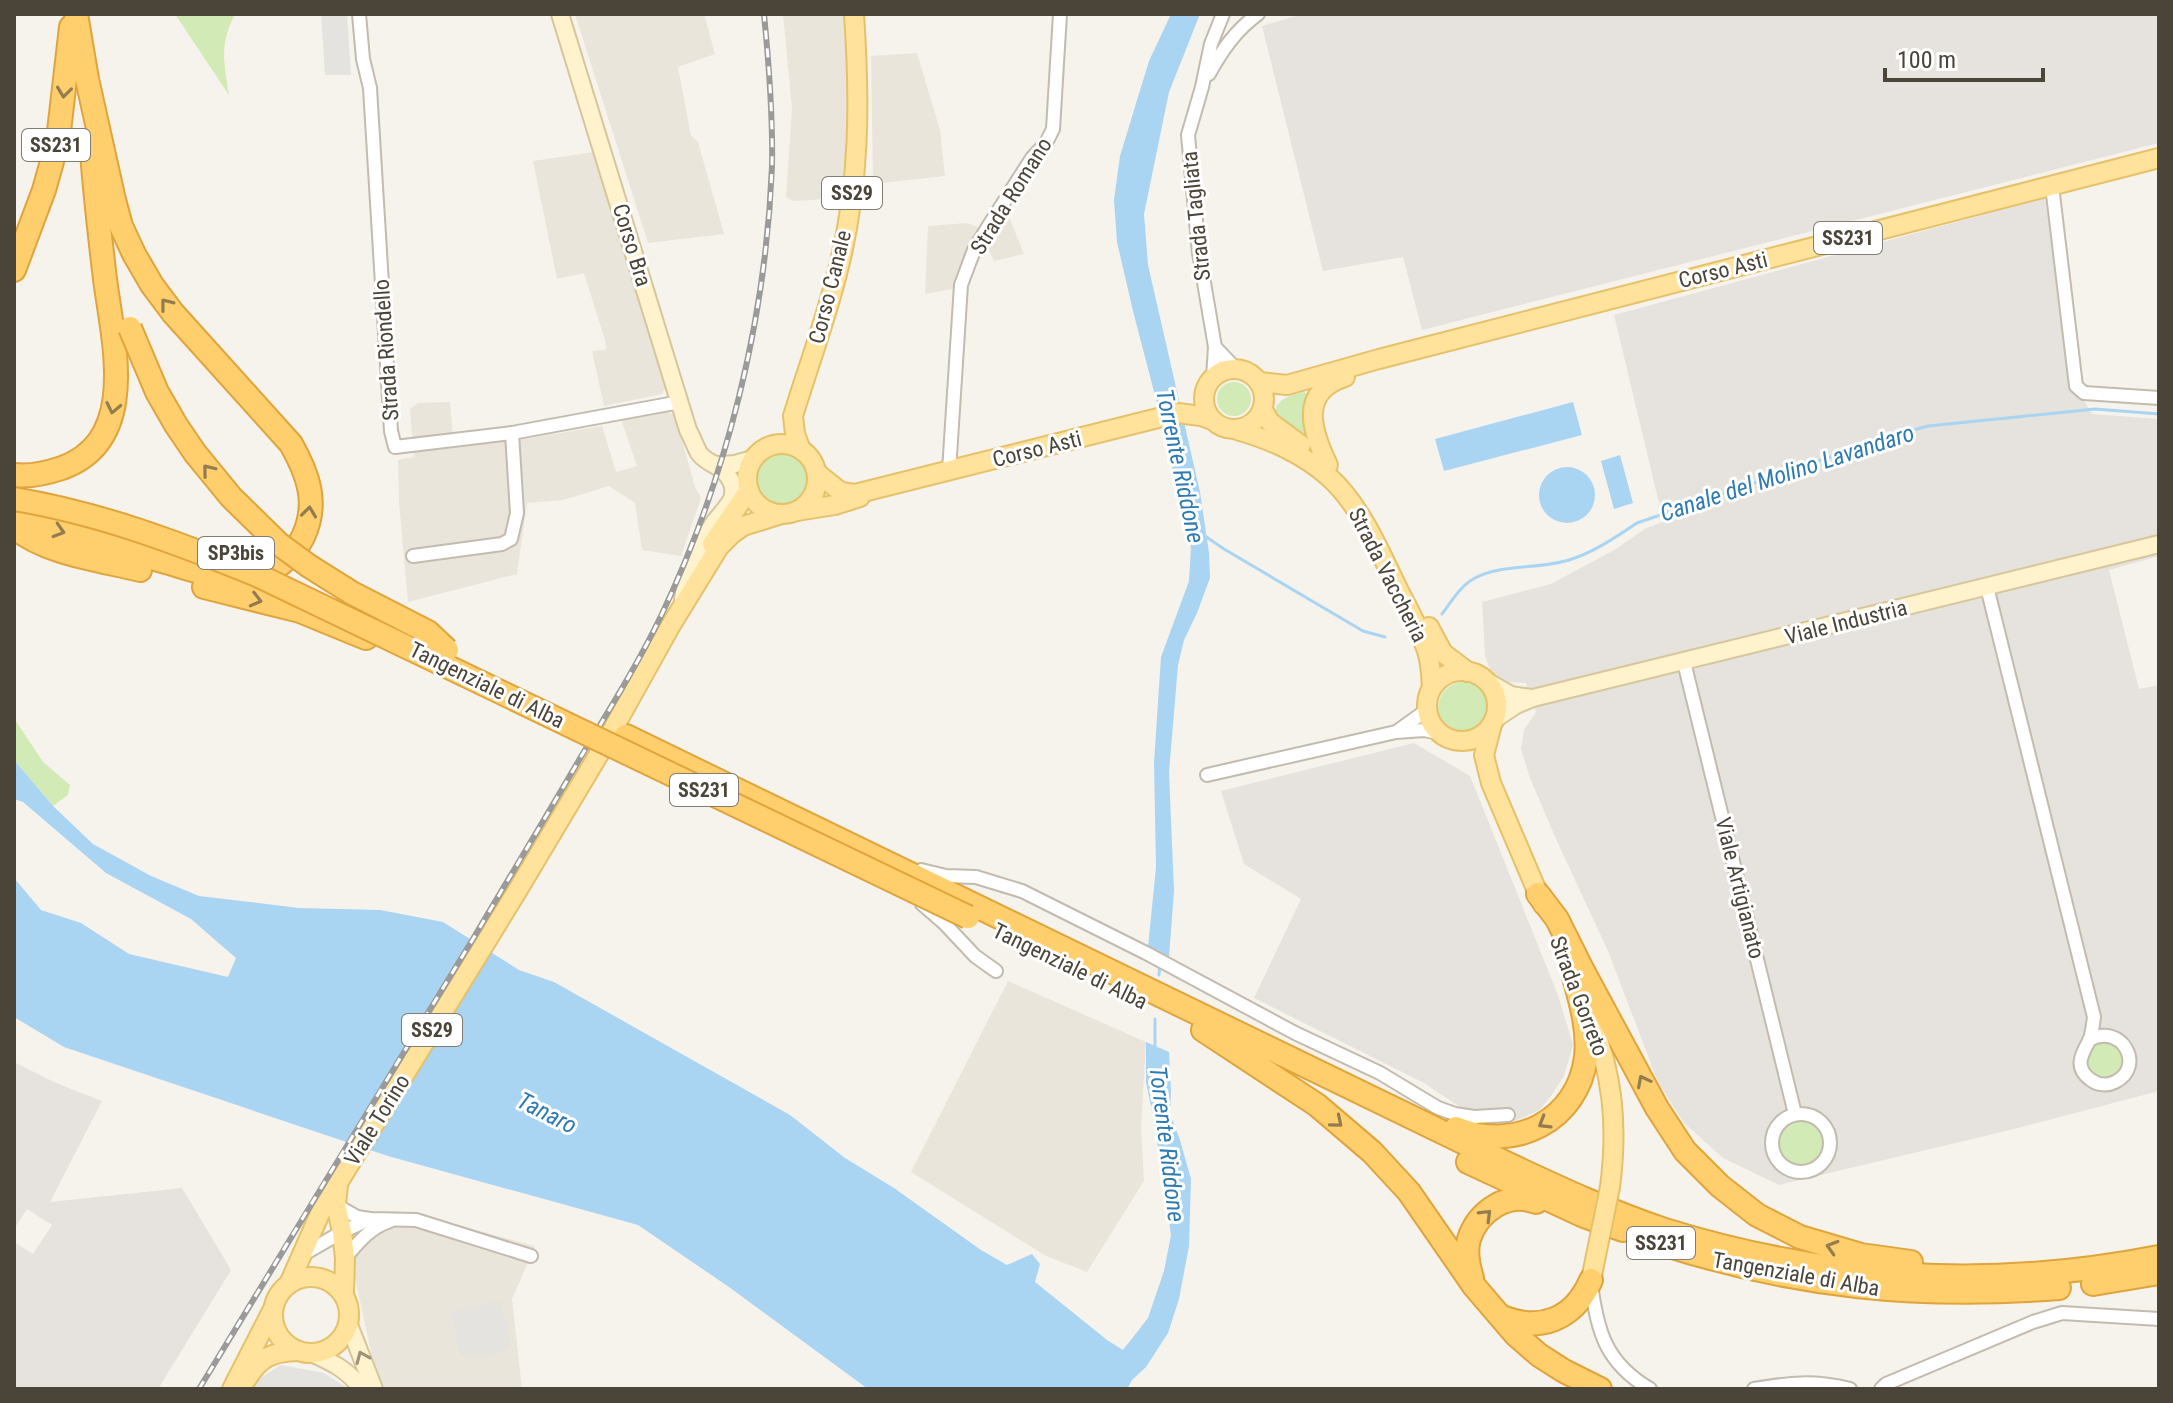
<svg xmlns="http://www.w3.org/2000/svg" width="2173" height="1403" font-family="'Roboto Condensed',sans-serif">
	<rect width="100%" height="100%" fill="#f6f3ec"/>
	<g fill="#eae5da">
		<polygon points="575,14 704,14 715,54 678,67 691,136 698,142 724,234 648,243"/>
		<polygon points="783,14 845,14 851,56 844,193 815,200 793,201 786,197 792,109"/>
		<polygon points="917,53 940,130 945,176 873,184 871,56"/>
		<polygon points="594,152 667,385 662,394 604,406 592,351 606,350 605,340 584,273 557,279 533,161"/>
		<polygon points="1007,212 1024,254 994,261 987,246 977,265 952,289 925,294 928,226 967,223 980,228"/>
		<polygon points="450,402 454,447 524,439 602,426 616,472 637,466 621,419 668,410 676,419 695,487 701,498 681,556 642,550 635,503 609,486 563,500 527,503 517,574 408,602 399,502 398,460 414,457 410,409 418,403"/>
		<polygon points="1008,981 1146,1042 1141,1128 1144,1181 1087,1272 1046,1256 911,1172"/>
		<polygon points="340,1208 364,1215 388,1211 413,1213 535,1246 512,1299 522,1389 379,1389"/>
	</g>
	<g fill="#e6e2dd">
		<polygon points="1303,14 2159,14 2159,143 1422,330 1403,257 1323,271 1262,26"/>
		<polygon points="2045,198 2073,382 2092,414 2159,419 2159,556 2109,570 2139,689 2159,685 2159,1091 2010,1130 1779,1185 1723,1158 1684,1123 1658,1082 1608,951 1556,839 1530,778 1521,749 1524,730 1536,712 1526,683 1507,682 1491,672 1485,656 1482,602 1551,584 1616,549 1646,528 1668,520 1658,499 1614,315"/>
		<polygon points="1414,743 1470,776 1558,995 1573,1045 1564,1076 1551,1096 1540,1110 1515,1121 1490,1127 1424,1083 1254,998 1301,899 1244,864 1221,791"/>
		<polygon points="14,1062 56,1083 102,1101 50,1202 182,1188 231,1270 158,1389 14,1389 14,1242 33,1254 52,1225 27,1209 14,1229"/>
	</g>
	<g fill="#d2eab5">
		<path d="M175 14H235C219 45 224 62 229 95Z"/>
		<circle cx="1234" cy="399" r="17"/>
		<path d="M1304 392 1313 397 1316 446 1277 418C1271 400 1290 395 1304 392Z"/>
		<circle cx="782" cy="479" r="29"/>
		<circle cx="1464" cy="708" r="26"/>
		<polygon points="14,718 43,762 70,785 68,795 53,806 14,760"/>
		<circle cx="2105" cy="1060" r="18"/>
		<circle cx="1802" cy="1144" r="26"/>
	</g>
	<g fill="#e5e3e0">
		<polygon points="321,14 347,14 351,75 325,75"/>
		<polygon points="499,1301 507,1323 510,1345 505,1351 486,1355 460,1355 451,1312"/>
		<polygon points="281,1365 324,1373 349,1389 253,1389 257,1380"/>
	</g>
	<g fill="#a9d4f2">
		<polygon points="1171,14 1200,14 1169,92 1144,214 1148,265 1200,492 1209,553 1210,578 1197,613 1184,640 1178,665 1169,772 1174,891 1169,957 1148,947 1156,867 1154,763 1161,657 1189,581 1191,548 1158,407 1133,311 1117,242 1114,200 1120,156 1149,61"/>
		<polygon points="1573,402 1582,435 1444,471 1435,439"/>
		<polygon points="1620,455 1633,503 1614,509 1601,461"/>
		<circle cx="1567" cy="495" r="28"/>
		<polygon points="14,760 53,806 93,844 151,876 199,896 299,908 380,910 443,922 519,970 554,982 790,1115 845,1158 894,1188 981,1250 1007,1265 1032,1254 1040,1264 1035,1282 1107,1340 1123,1350 1148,1318 1164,1271 1171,1235 1154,1121 1146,1082 1146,1042 1169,1052 1171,1091 1170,1114 1180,1140 1191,1179 1189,1246 1179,1299 1168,1333 1146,1367 1132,1380 1127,1389 868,1389 729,1287 638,1225 388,1156 64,1047 14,1017 14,878 41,910 81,923 129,954 228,977 236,958 191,919 106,873 23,802 14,799"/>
	</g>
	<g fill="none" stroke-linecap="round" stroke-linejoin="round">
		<g stroke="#a9d4f2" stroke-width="3">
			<polyline points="1205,536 1224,549 1363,631 1385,637"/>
			<path d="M1442 614C1451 602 1461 585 1475 578 1504 563 1542 570 1572 559 1596 551 1617 536 1637 523L1892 436 1928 426 2095 409 2159 414"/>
			<polyline points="1159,975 1160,963"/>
			<polyline points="1155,1047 1155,1019"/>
		</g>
		<g stroke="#c2bbae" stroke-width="16">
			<g id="street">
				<polyline points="359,14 363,59 370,88 391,431 395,447 512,433 680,402"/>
				<path d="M1209 74C1222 50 1236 30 1258 14"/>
				<polyline points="2052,186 2076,386 2084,393 2159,398"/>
				<polyline points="1215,347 1236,369"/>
				<polyline points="1213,377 1215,347 1199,253 1188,135 1202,87 1211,44 1223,14"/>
				<polyline points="949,471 961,285 974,250 986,230 1032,158 1046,143 1053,129 1060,14"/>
				<polyline points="413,556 502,544 511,539 517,513 512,433"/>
				<path d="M1987 587 2094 1017C2093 1024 2092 1035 2089 1041 2081 1055 2074 1068 2091 1080 2098 1085 2107 1086 2115 1082 2146 1067 2122 1022 2089 1040"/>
				<polyline points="1684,662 1795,1114"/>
				<polyline points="1399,730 1427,710"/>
				<polyline points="1207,775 1396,732 1424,730 1439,733"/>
				<polyline points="921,870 946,876 976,877 1022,891 1146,953 1295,1033 1380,1073 1438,1108 1455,1114 1474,1117 1508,1115"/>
				<polyline points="922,904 944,923 975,956 996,971"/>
				<circle cx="1801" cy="1143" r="29"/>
				<polyline points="336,1205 357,1217 370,1219 416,1220 531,1256"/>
				<polyline points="302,1255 342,1232 370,1219"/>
				<path d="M345 1258C358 1243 369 1228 390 1221"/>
				<path d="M1591 1283C1597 1332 1606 1363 1650 1389"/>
				<path d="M1754 1389C1790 1383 1813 1380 1850 1389"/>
				<polyline points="1881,1389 1886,1384 2033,1322 2062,1313 2159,1319"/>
			</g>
		</g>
		<g stroke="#d6c79b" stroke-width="20">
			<g id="secondary">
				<path d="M560 14 688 430C692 437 695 446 699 453 707 465 723 464 731 481 734 487 734 493 732 499 727 508 719 516 713 524 698 547 687 571 683 599"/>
				<polyline points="719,465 735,464 753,459"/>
				<polyline points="1488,682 1511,695 1531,698"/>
				<polyline points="1495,719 1516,705 1533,698 2159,544"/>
				<polyline points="349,1325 374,1389"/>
				<path d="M311 1353C332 1362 348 1370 362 1389"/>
			</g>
		</g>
		<g stroke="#e6c16a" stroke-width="22">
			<g id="primary">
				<circle cx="1234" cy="399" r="30"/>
				<polyline points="1260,382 1287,385 1379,359 2159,158"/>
				<polyline points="1263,410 1270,422 1301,445"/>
				<path d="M1237 430C1271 440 1302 453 1329 477 1361 506 1380 552 1399 591 1409 610 1420 630 1427 651 1431 663 1431 675 1432 688"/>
				<circle cx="782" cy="479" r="35"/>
				<path d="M801 450 795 434 793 416C808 367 826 319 838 270 860 184 860 102 854 14"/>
				<path d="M1328 465C1312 432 1298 392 1345 377"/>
				<polyline points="817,473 841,492 855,494 1178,413 1201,416 1212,420"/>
				<polyline points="797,511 835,505 860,497"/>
				<polyline points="712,544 749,490"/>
				<polyline points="1429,627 1443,653 1468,672"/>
				<circle cx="1462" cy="706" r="35"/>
				<polyline points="1491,728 1484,755 1491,783 1543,905"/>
				<path d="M1589 1014C1613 1073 1618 1125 1610 1187"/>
				<polyline points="338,1185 336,1204 342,1232 345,1258 344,1294"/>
				<circle cx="311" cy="1315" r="38"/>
				<polyline points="1591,1280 1600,1236"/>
				<polyline points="289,1284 322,1209 516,893 602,749 671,625 719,547 732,534 743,526 782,514"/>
				<path d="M246 1380C260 1357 271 1352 298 1351"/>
				<polyline points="232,1389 273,1309"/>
			</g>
		</g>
		<g stroke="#e0a43c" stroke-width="26">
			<g id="highway">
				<polyline points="14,270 44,190 58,140 71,27"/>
				<path d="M14 475C30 477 47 473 62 468 140 440 113 342 105 279 100 237 95 194 92 152"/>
				<path d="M14 517C63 532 112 547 162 561 191 569 221 582 252 577 274 573 293 557 303 537 319 503 308 474 291 444L173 313 152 285 134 254 121 226 114 200 87 79 76 14"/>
				<path d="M14 527C46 554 100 560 140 570"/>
				<polyline points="204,587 300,611 366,638"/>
				<path d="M626 736 1508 1164C1559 1188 1611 1212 1665 1230 1830 1281 1990 1290 2159 1257"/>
				<polyline points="1538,894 1557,919 1583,971 1657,1108 1685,1151 1720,1186 1757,1215 1800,1237 1861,1255 1911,1262"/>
				<polyline points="1203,1030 1317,1105 1372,1152 1409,1192 1474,1286 1516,1335 1539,1355 1564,1371 1600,1389"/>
				<path d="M1456 1128C1514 1153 1578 1121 1586 1057 1589 1030 1581 1003 1574 977"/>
				<polyline points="1468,1162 1584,1216 1623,1230"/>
				<path d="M1663 1244C1797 1287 1919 1299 2059 1288"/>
				<path d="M1472 1278C1468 1265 1465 1252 1469 1239 1478 1211 1508 1191 1536 1202"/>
				<polyline points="2093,1284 2159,1273"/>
				<path d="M1500 1316C1539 1333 1574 1320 1591 1280"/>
			</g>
		</g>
		<use href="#street" stroke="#fff" stroke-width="12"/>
		<use href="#secondary" stroke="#fff3cd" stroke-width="16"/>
		<use href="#primary" stroke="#ffe39c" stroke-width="18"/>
		<use href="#highway" stroke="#ffcf6e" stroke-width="22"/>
		<g stroke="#9a9a9a" stroke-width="6">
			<path id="rail" d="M199 1389C290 1239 381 1089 473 939 509 878 546 817 582 755 609 710 638 664 661 616 727 477 766 320 772 166 773 115 769 65 764 14"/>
		</g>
		<use href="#rail" stroke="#fff" stroke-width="3" stroke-dasharray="9" stroke-linecap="butt"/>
		<g stroke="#e6c16a" stroke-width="22" stroke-linecap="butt">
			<polyline id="primary-bridge" points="1600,1236 1610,1187"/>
		</g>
		<g stroke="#e0a43c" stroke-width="26" stroke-linecap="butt">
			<g id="highway-bridge">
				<polyline points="130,328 157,392 176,425 195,453 231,497 279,544 309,566 352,593 428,632 447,650"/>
				<path d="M14 499C99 513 178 543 257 575L968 917"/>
			</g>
		</g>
		<use href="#primary-bridge" stroke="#ffe39c" stroke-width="18"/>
		<use href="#highway-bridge" stroke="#ffcf6e" stroke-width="22"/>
	</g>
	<defs><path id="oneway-chevron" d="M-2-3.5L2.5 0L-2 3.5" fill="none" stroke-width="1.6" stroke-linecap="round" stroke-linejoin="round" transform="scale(2)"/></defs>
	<g stroke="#937c4e">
		<use href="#oneway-chevron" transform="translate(64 92) rotate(97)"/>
		<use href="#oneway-chevron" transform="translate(166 304) rotate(-128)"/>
		<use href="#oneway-chevron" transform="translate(113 408) rotate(102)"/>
		<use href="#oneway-chevron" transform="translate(208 470) rotate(-129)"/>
		<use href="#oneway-chevron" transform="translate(309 512) rotate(-83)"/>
		<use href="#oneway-chevron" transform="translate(59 531) rotate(17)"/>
		<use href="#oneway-chevron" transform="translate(256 600) rotate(14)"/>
		<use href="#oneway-chevron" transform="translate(1643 1081) rotate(-117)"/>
		<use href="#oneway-chevron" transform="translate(1337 1122) rotate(40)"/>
		<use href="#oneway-chevron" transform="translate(1544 1123) rotate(149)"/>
		<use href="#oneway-chevron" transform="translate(1486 1215) rotate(-45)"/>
		<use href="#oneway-chevron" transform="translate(1832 1247) rotate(-163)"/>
	</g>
	<use stroke="#9c937c" href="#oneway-chevron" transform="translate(362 1357) rotate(-113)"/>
	<g text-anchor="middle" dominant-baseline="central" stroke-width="6" stroke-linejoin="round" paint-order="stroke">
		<g fill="#fff" stroke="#817c74" stroke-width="2">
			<rect x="22" y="129" width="68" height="32" rx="6"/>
			<rect x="822" y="177" width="60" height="32" rx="6"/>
			<rect x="1814" y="222" width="68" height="32" rx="6"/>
			<rect x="198" y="537" width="76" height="32" rx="6"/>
			<rect x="670" y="774" width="68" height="32" rx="6"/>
			<rect x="402" y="1014" width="60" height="32" rx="6"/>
			<rect x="1627" y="1227" width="68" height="32" rx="6"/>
		</g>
		<g font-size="20" font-weight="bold" fill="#4b4439">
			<text x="56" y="145">SS231</text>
			<text x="852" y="193">SS29</text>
			<text x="1848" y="238">SS231</text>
			<text x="236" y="553">SP3bis</text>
			<text x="704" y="790">SS231</text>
			<text x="432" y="1030">SS29</text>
			<text x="1661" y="1243">SS231</text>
		</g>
		<g font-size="22" fill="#4b4439" stroke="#fff">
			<text transform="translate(1011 196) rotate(-58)">Strada Romano</text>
			<text transform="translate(1196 216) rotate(-96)">Strada Tagliata</text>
			<text transform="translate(632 245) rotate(73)">Corso Bra</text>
			<text transform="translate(1723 270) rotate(-14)">Corso Asti</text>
			<text transform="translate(830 287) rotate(-76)">Corso Canale</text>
			<text transform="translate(386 350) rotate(-94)">Strada Riondello</text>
			<text transform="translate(1037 449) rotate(-14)">Corso Asti</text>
			<text transform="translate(1388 575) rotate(63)">Strada Vaccheria</text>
			<text transform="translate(1846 622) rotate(-14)">Viale Industria</text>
			<text transform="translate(487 685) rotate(26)">Tangenziale di Alba</text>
			<text transform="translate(1740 888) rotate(76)">Viale Artigianato</text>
			<text transform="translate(1070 966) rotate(26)">Tangenziale di Alba</text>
			<text transform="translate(1579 996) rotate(69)">Strada Gorreto</text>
			<text transform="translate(377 1120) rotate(-58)">Viale Torino</text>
			<text transform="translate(1796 1274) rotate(10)">Tangenziale di Alba</text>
		</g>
		<g font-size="24" font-style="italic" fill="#2e7ab2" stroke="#fff">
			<text transform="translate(1180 466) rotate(78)">Torrente Riddone</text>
			<text transform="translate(1787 473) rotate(-18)">Canale del Molino Lavandaro</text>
			<text transform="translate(547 1113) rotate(27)">Tanaro</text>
			<text transform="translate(1167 1144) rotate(83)">Torrente Riddone</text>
		</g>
	</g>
	<rect width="2173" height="1403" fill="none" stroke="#4b4439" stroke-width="32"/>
	<path d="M1885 68v12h158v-12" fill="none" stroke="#4b4439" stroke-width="4"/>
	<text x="1897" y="68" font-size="24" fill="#4b4439" stroke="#ffffff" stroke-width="6" paint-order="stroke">100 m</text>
</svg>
